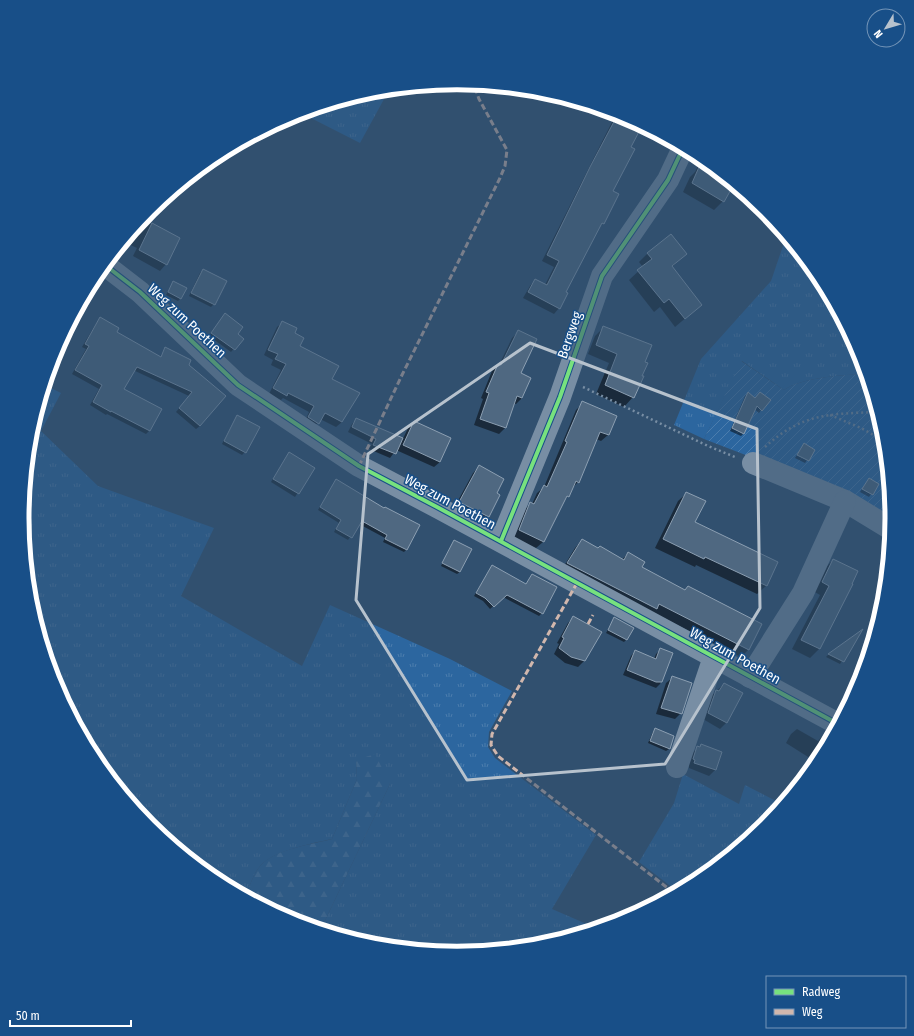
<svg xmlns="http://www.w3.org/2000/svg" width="914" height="1036" font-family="'Fira Sans Condensed',sans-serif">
	<defs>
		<pattern id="grass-tufts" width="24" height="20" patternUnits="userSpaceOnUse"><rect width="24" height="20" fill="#2c669f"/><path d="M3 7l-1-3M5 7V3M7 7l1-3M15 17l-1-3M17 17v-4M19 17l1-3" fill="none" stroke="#4c7dad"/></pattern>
		<pattern id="forest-firs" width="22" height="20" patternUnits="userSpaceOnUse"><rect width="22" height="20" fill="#2c669f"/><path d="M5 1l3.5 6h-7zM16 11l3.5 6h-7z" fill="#4c7dad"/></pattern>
		<pattern id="garden-furrows" width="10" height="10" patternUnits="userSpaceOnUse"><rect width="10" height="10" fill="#2c669f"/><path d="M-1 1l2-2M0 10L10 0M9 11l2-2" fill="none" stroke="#4c7dad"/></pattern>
	</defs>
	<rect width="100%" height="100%" fill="#31506f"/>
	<g fill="url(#grass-tufts)">
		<polygon points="389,90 360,143 301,113 372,91"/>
		<path d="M786 237 819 277 859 352 866 374C843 375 803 377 784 390L742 361 704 439 674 425 701 359 771 281Z"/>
		<path d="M45 385 61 393 41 431 98 486 214 528 181 596 302 666 330 605 450 659 512 691 489 732 488 747 495 758 596 835 552 909 596 928 542 945 457 953 372 945 321 929 390 784 356 760 357 779 332 839C313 843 278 850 263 863 254 871 250 885 246 896L215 880 149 825 95 759 55 684 30 603 22 518 30 433Z"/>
		<polygon points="683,774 739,804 745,785 782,804 764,826 698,880 677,891 639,862 674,803"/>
	</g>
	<path fill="url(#forest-firs)" d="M375 754 390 784 321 929 290 920 246 896C250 885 254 871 263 863 278 849 313 844 332 839L357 779 356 760Z"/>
	<path fill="url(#garden-furrows)" d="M741 361 784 390C803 377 843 375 866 374L884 433 892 518 756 459 704 439Z"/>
	<g fill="#0007">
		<polygon points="616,114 624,116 641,125 629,148 612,191 603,223 597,229 565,293 559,308 554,314 523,298 530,286 535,280 545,285 554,267 542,261"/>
		<polygon points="702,159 733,185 723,201 714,210 683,192 690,177 695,172"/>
		<polygon points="142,219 179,239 166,264 160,271 133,256 137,248 124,242"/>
		<polygon points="648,253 686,254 672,267 701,305 675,327 660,307 654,312 629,280 643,267 639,262"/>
		<polygon points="203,270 214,304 211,307 189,296 200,273"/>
		<polygon points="174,282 181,298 178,301 166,295"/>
		<polygon points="223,317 236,334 242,339 231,352 209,336"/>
		<polygon points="100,318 115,333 159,358 166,349 188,366 200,426 196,429 176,412 189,396 133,370 122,390 150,430 146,434 107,414 106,415 90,405 99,389 72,374 86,349 82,347 97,322"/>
		<polygon points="283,322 294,333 299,346 331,380 342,422 336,427 320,419 313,429 304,423 309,412 283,398 281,400 269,394 281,370 271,365 273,360 264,355 277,327"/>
		<polygon points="604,327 651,345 633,397 624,407 596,394 609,363 588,354 595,336"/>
		<polygon points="518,332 519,374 522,398 516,404 513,403 505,428 499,434 474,425 483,399 481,398 492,371 499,365 512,338"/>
		<polygon points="748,393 761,410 759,413 754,409 744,433 741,436 730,431 745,396"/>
		<polygon points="583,403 608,435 601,441 596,439 578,482 572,488 568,496 563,502 543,542 536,548 513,537 524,510 531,503 532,504 537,493 544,487 576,410"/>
		<polygon points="237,416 245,452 242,455 222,444 235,419"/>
		<polygon points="357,419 400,445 408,428 414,422 440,462 434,467 396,450 390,458 369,449 372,444 348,432 352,424"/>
		<polygon points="804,445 814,450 805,463 795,458"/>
		<polygon points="287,456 313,468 295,497 271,482"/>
		<polygon points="479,467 496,494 499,495 488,517 482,523 454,508 473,473"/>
		<polygon points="869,479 878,484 869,497 860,492"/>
		<polygon points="334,483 419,526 406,550 404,552 383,542 385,538 359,524 348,540 334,532 339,523 318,510"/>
		<polygon points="687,493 694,523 777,563 766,586 757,594 696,565 695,567 655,548 678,501"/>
		<polygon points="582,540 598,549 622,560 628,553 641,567 748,650 741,657 652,612 561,571 575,548"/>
		<polygon points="454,541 460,572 457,574 441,566 452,544"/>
		<polygon points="833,560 852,585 819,649 810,658 792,649 820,595 813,591 824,569"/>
		<polygon points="492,566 526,585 532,575 542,613 539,616 503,597 490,609 483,601 474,596"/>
		<polygon points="574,617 601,632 584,661 578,667 565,663 554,654 559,644 557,643 568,623"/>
		<polygon points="615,618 626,640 624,642 606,633"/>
		<polygon points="860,632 840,664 826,657 829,654"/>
		<polygon points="661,649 672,653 660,684 656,688 623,675 631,656 635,651 654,659 656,654"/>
		<polygon points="672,678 681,713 675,719 656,714 666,683"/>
		<polygon points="724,684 742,694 726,723 720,729 703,719 710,697"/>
		<polygon points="656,729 673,737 669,749 666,751 648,743 653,732"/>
		<polygon points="797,729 818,741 824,734 830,738 816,762 786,743 791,734"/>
		<polygon points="701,745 721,752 715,770 709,776 689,768 689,766 687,765 692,753"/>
	</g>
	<g fill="#4f6881" stroke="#8c9fb2">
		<polygon points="618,114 642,126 631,147 635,149 613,191 619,194 604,224 602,223 566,292 568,293 560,309 528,292 535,279 547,285 559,261 547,255 590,167"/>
		<polygon points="711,166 725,178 723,180 733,186 724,202 692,183 699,167 708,171"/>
		<polygon points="152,223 180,238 167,265 139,250"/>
		<polygon points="671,234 687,254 672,266 702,305 685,319 669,299 664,303 637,270 652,259 647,253"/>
		<polygon points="203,269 227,281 215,305 191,293"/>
		<polygon points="173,281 187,288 181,299 168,292"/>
		<polygon points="225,313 243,327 238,334 244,339 235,350 211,333"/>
		<polygon points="100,317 119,328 117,332 161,357 165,347 191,360 189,365 226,396 200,426 179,408 192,392 137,367 124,389 162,409 150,431 111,411 111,412 93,402 102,385 75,370 89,346 85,344"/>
		<polygon points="282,321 297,328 295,333 304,338 300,346 339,366 332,379 360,393 342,422 325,413 319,424 308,417 314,406 288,393 287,396 273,388 286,364 275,359 278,354 268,350"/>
		<polygon points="603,326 652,345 645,362 648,363 642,376 644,376 634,398 605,385 617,354 596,345"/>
		<polygon points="518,330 537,339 521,373 531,378 522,398 517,396 506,428 480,419 489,393 486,392 498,364 501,365"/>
		<polygon points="748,392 755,398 760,392 771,400 762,411 757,406 744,434 732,428"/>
		<polygon points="582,401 617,416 609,435 600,432 579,483 576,481 569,497 567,496 544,542 519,530 530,502 534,504 544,485 547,487 567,442 565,441"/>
		<polygon points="237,415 260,427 246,453 224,441"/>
		<polygon points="356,418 403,438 396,454 373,445 376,439 352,427"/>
		<polygon points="414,421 451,438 440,462 403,445"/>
		<polygon points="804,443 815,450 809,461 797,455"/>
		<polygon points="289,452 315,468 299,494 273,479"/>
		<polygon points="479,465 504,479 497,493 500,495 489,517 459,502"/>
		<polygon points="869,478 879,484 873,495 862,489"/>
		<polygon points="336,479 384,508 385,507 420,525 407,550 385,539 387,535 362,521 352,538 336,529 341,520 320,507"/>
		<polygon points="686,492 706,501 695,522 778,562 767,586 705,557 704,559 663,539"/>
		<polygon points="582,539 598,548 600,546 624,560 628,552 645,562 642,567 685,590 688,586 762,624 749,650 659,604 657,609 567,563"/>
		<polygon points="454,540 472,549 460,572 442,563"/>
		<polygon points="833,559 858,571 852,584 853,584 820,649 801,640 829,586 822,582"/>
		<polygon points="492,565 526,584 532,574 557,587 543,614 507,595 494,607 485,598 476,593"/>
		<polygon points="573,616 602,632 585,661 571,657 559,648 564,638 562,637"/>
		<polygon points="614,617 634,628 627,640 608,630"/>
		<polygon points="863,629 844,662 828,654"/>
		<polygon points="660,648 673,653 662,682 656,682 627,670 635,650 656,659"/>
		<polygon points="672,676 692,683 682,714 661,708"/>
		<polygon points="724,683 743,693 727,723 708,713 716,690 719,691"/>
		<polygon points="655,728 674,736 670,749 650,741"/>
		<polygon points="701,744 722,752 716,770 694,763 695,760 693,759 697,746 700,747"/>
	</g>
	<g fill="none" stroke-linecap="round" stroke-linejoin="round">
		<g stroke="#788ea4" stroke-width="2.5" stroke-dasharray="2 3" stroke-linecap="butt">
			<polyline points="583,387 708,446 735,457"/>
			<polyline points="830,415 861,428 884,441"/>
			<path d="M765 447C802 413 830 414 877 412"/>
		</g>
		<g stroke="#788ea4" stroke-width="22">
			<polyline points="105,265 140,292 238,385 359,466 437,507 838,724"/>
			<polyline points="753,463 845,501 891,529"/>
			<polyline points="501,541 560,397 602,276 668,180 683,148"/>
			<polyline points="750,677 803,593 845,501"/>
			<polyline points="677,767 714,657"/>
		</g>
		<g stroke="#d1b7ad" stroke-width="3" stroke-dasharray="6 3" stroke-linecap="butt">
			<polyline points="359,466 402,375 500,178 505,166 507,150 479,99 474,85"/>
			<polyline points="577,583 492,734 491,745 498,756 674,893"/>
			<polyline points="588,624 593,615"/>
		</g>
		<g stroke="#184f88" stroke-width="6">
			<g id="cycleway">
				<polyline points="105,265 140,292 238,385 359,466 437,507 838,724"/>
				<polyline points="501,541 560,397 602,276 668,180 683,148"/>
			</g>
		</g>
		<use href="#cycleway" stroke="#77e17e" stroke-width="4"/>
	</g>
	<path d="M0 0H914V1036H0ZM530 343 757 429 760 608 665 764 467 780 356 600 368 454Z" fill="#31506f" fill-opacity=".55" fill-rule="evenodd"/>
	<path fill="none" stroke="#b7c2cd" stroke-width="3" stroke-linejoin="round" d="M530 343 757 429 760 608 665 764 467 780 356 600 368 454Z"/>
	<g text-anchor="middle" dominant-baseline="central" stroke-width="3" stroke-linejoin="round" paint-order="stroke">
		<g font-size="14" fill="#fff" stroke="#184f88">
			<text transform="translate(187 321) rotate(43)">Weg zum Poethen</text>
			<text transform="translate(570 335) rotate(-71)">Bergweg</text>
			<text transform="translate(450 502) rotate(28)">Weg zum Poethen</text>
			<text transform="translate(735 656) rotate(29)">Weg zum Poethen</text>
		</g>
	</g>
	<path d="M0 0H914V1036H0ZM29 518a428 428 0 1 1 856 0a428 428 0 1 1-856 0Z" fill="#184f88" fill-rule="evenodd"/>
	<path fill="none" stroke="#fff" stroke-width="5" d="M29 518a428 428 0 1 1 856 0a428 428 0 1 1-856 0Z"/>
	<rect x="766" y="976" width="140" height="52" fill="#184f88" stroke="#7495b8"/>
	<rect x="774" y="989" width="20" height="6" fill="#77e17e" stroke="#7495b8"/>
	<text x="802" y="996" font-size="12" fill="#ffffff">Radweg</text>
	<rect x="774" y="1009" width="20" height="6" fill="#d1b7ad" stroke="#7495b8"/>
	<text x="802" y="1016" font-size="12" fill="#ffffff">Weg</text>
	<g transform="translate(886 28) rotate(232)"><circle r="19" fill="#184f88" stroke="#7495b8"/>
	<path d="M0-3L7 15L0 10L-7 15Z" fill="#b7c2cd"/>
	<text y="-6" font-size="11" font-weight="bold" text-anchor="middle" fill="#ffffff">N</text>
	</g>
	<path d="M10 1020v6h121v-6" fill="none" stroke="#ffffff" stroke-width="2"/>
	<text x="16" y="1020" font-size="12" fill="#ffffff" stroke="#184f88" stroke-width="3" paint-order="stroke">50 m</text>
</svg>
